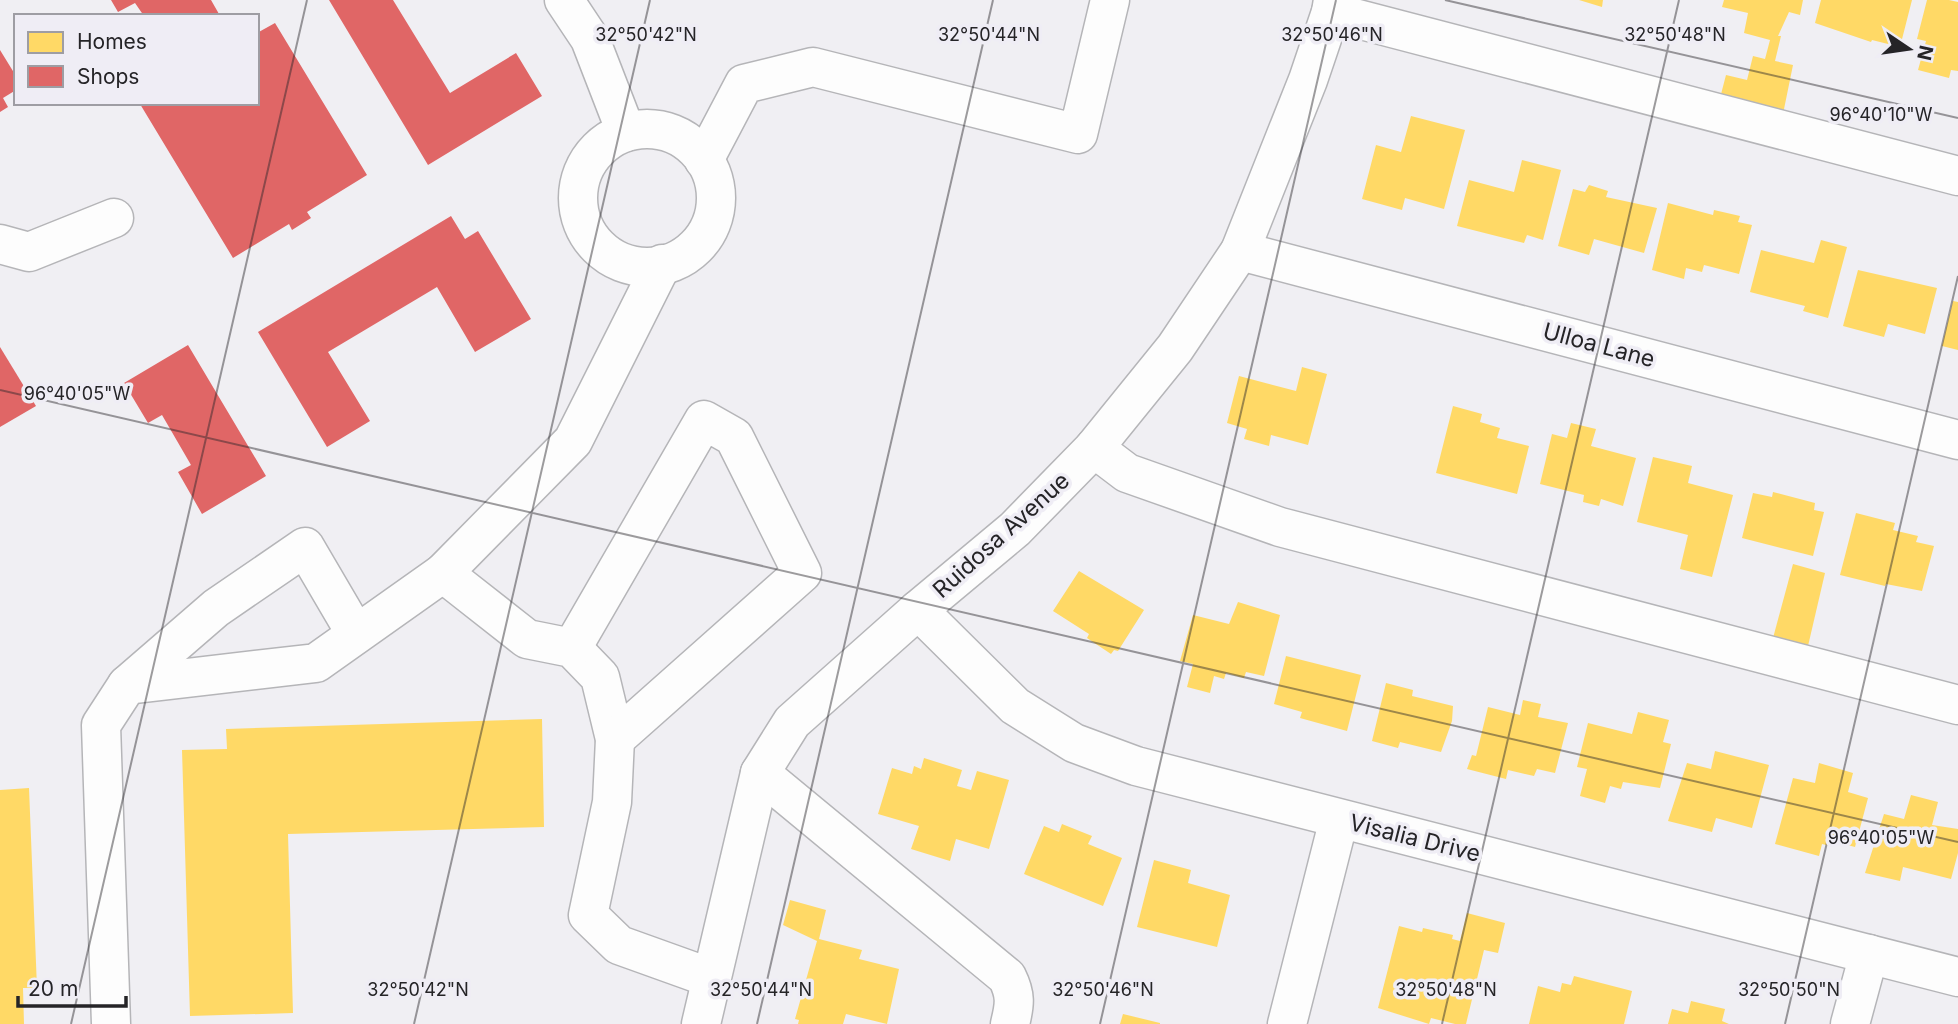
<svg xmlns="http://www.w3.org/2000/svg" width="1958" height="1024" font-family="Inter,sans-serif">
	<rect width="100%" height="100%" fill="#f0eff3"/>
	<g fill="#ffd966">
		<polygon points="1579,0 1603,0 1602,7"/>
		<polygon points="1724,0 1803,0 1800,15 1789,12 1778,36 1781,36 1775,61 1793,65 1783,114 1720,98 1726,75 1747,80 1753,56 1765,59 1770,40 1744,33 1748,13 1722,7"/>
		<polygon points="1821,0 1912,0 1900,47 1872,40 1871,42 1815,23"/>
		<polygon points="1927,0 1949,0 1958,2 1958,71 1951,70 1949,78 1918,70 1926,41 1917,39"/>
		<polygon points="1411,116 1465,130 1444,209 1405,198 1402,210 1362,199 1376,145 1401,152"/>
		<polygon points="1522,160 1561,170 1543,240 1527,235 1524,243 1457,226 1469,180 1514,192"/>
		<polygon points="1589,185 1608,191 1606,197 1657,208 1644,253 1594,239 1589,255 1558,246 1573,189 1585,192"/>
		<polygon points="1668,203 1713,215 1714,210 1740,216 1738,222 1752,225 1739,274 1704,265 1702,272 1686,268 1684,279 1652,270"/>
		<polygon points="1821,240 1847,247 1828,318 1803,311 1805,306 1750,292 1761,250 1814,263"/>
		<polygon points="1858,270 1937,288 1925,334 1888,324 1884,337 1843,326"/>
		<polygon points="1953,301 1958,302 1958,350 1942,346"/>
		<polygon points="1302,367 1327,374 1308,445 1271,435 1269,446 1244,439 1247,429 1227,423 1239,376 1296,391"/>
		<polygon points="1453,406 1482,414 1480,422 1500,428 1497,438 1529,446 1517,494 1436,473"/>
		<polygon points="1571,423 1596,429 1591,446 1636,458 1623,506 1601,499 1599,506 1583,502 1584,495 1540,484 1552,434 1567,438"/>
		<polygon points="1653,457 1692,466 1688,483 1733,495 1712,577 1680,569 1688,535 1637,522"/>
		<polygon points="1773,492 1815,503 1814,510 1824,512 1813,556 1742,538 1753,493 1772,497"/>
		<polygon points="1856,513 1895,523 1893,530 1918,536 1916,542 1934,546 1922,591 1886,584 1885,586 1840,575"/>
		<polygon points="1793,564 1825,573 1808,646 1773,638"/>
		<polygon points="1079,571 1144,610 1118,651 1114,650 1111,654 1087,638 1089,634 1053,611"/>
		<polygon points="1238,602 1280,615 1264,676 1246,672 1244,678 1226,673 1224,679 1214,676 1210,693 1187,687 1193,664 1180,661 1193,615 1229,624"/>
		<polygon points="1286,656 1361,675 1347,731 1300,718 1302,712 1274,704"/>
		<polygon points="1386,683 1413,690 1412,696 1453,706 1452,721 1441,752 1400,742 1398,748 1372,741"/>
		<polygon points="1523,700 1541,704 1538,717 1568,723 1555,773 1537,769 1534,776 1508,770 1506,779 1467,769 1472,755 1476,756 1488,707 1520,715"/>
		<polygon points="1638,712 1669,720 1663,742 1671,744 1660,788 1623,782 1621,789 1610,786 1605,803 1580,796 1587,769 1577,767 1588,723 1632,734"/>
		<polygon points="542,719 544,827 288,834 293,1013 190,1016 182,750 227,749 226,729"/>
		<polygon points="1715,751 1769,765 1752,828 1716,818 1712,832 1668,821 1687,763 1711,769"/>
		<polygon points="924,758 962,770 957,786 971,790 977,771 1009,780 989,849 956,839 950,861 911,849 919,826 878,814 892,768 912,774 914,766 921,769"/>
		<polygon points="1819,763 1853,773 1848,792 1868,798 1855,847 1836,842 1835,847 1822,844 1819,856 1775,844 1793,778 1815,783"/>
		<polygon points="29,788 37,988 23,988 24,1024 0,1024 0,790"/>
		<polygon points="1911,795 1938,802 1932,825 1958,829 1958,853 1951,879 1903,867 1900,881 1865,873 1884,814 1904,819"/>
		<polygon points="1062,824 1092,836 1088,844 1122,858 1103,906 1024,874 1044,826 1059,832"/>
		<polygon points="1154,860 1191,870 1188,883 1230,895 1217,947 1137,927"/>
		<polygon points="790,900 826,910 819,939 862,950 859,959 899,969 887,1024 846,1014 843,1024 798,1024 799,1020 795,1019 817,941 783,925"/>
		<polygon points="1467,913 1505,923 1498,953 1484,950 1466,1024 1455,1024 1431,1018 1429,1024 1378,1008 1399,926 1422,932 1423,928 1453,935 1452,939 1460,941"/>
		<polygon points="1574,976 1632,991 1624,1024 1529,1024 1538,986 1560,992 1562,983 1571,985"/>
		<polygon points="1691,1001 1725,1009 1722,1021 1729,1024 1668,1024 1672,1009 1688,1013"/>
		<polygon points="1123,1014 1160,1023 1160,1024 1120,1024"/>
	</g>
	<g fill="#e06666">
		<polygon points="111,0 211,0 219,14 216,16 144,16 135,3 118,12"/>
		<polygon points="329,0 393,0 450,93 516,53 542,96 428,165"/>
		<polygon points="275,23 367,175 307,212 311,218 292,230 289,224 233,258 140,104 257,103 257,33"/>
		<polygon points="0,50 16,76 16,90 3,98 8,107 0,112"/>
		<polygon points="451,216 465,239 478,231 531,319 475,352 437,287 328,352 370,421 327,447 258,332"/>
		<polygon points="188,345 266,476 202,514 178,472 191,465 162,415 148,423 124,383"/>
		<polygon points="0,347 36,406 0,427"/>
	</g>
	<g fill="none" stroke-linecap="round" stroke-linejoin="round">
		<g stroke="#b5b5b8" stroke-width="41">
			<g id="minor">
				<polyline points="564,0 590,39 626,132"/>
				<polyline points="1331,12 1958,176"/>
				<circle cx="647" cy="198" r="69"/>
				<polyline points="704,160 744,84 813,67 1078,134 1110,0"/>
				<polyline points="0,244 29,252 114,218"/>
				<polyline points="1240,251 1958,440"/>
				<polyline points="662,264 573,441 443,573 527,639 572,648 600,677 615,739 612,802 588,915 619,945 711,978"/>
				<polyline points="1094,448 1127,473 1280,527 1958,705"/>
				<polyline points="918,610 1015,706 1074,743 1136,766 1958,977"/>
				<polyline points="572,648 704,420 734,437 802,573 615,739"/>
				<polyline points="127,685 216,608 305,547 356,634"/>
				<path d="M760 773 1007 977C1016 995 1015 1004 1010 1024"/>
				<polyline points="111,1024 101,725 127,685 316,663 443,573"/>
				<polyline points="701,1024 760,773 792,722 918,610 1015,529 1094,448 1175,348 1240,251 1308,80 1331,12 1333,0"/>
				<polyline points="1287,1024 1339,819"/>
				<polyline points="1850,1024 1869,954"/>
			</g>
		</g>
		<use href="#minor" stroke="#fdfdfd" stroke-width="38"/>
	</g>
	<path fill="none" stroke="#252427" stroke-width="2" stroke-opacity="0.45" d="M1445 0 1958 118M0 390 1958 842M71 1024 307 0M414 1024 650 0M757 1024 993 0M1100 1024 1336 0M1442 1024 1679 0M1785 1024 1958 276"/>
	<g text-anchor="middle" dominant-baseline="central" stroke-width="7" stroke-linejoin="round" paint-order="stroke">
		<g font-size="23" fill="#252427" stroke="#efedf5">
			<text transform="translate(1599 345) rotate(15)">Ulloa Lane</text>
			<text transform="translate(1001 535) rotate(-42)">Ruidosa Avenue</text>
			<text transform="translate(1415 838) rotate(14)">Visalia Drive</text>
		</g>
	</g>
	<g font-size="18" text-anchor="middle" fill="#252427" stroke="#efedf5" stroke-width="7" stroke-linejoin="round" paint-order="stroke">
		<text x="646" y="41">32°50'42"N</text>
		<text x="989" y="41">32°50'44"N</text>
		<text x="1332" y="41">32°50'46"N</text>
		<text x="1675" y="41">32°50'48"N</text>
		<text x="1881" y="121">96°40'10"W</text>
		<text x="77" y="400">96°40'05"W</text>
		<text x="1881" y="844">96°40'05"W</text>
		<text x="418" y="996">32°50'42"N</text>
		<text x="761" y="996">32°50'44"N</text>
		<text x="1103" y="996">32°50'46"N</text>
		<text x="1446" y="996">32°50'48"N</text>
		<text x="1789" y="996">32°50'50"N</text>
	</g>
	<rect x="14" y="14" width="245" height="91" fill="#efedf5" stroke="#9e9da3" stroke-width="2"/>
	<rect x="28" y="32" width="35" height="21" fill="#ffd966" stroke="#9e9da3" stroke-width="2"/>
	<text x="77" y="49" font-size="21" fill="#252427">Homes</text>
	<rect x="28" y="66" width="35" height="21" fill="#e06666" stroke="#9e9da3" stroke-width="2"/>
	<text x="77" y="84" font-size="21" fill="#252427">Shops</text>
	<g transform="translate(1909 49) rotate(103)" stroke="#efedf5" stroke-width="5" paint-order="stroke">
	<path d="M0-5L12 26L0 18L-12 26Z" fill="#252427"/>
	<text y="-10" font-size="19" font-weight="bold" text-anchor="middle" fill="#252427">N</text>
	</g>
	<path d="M18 996v10h108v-10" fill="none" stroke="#252427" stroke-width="3.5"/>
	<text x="28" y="996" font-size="21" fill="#252427" stroke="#efedf5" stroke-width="5" paint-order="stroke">20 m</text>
</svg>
